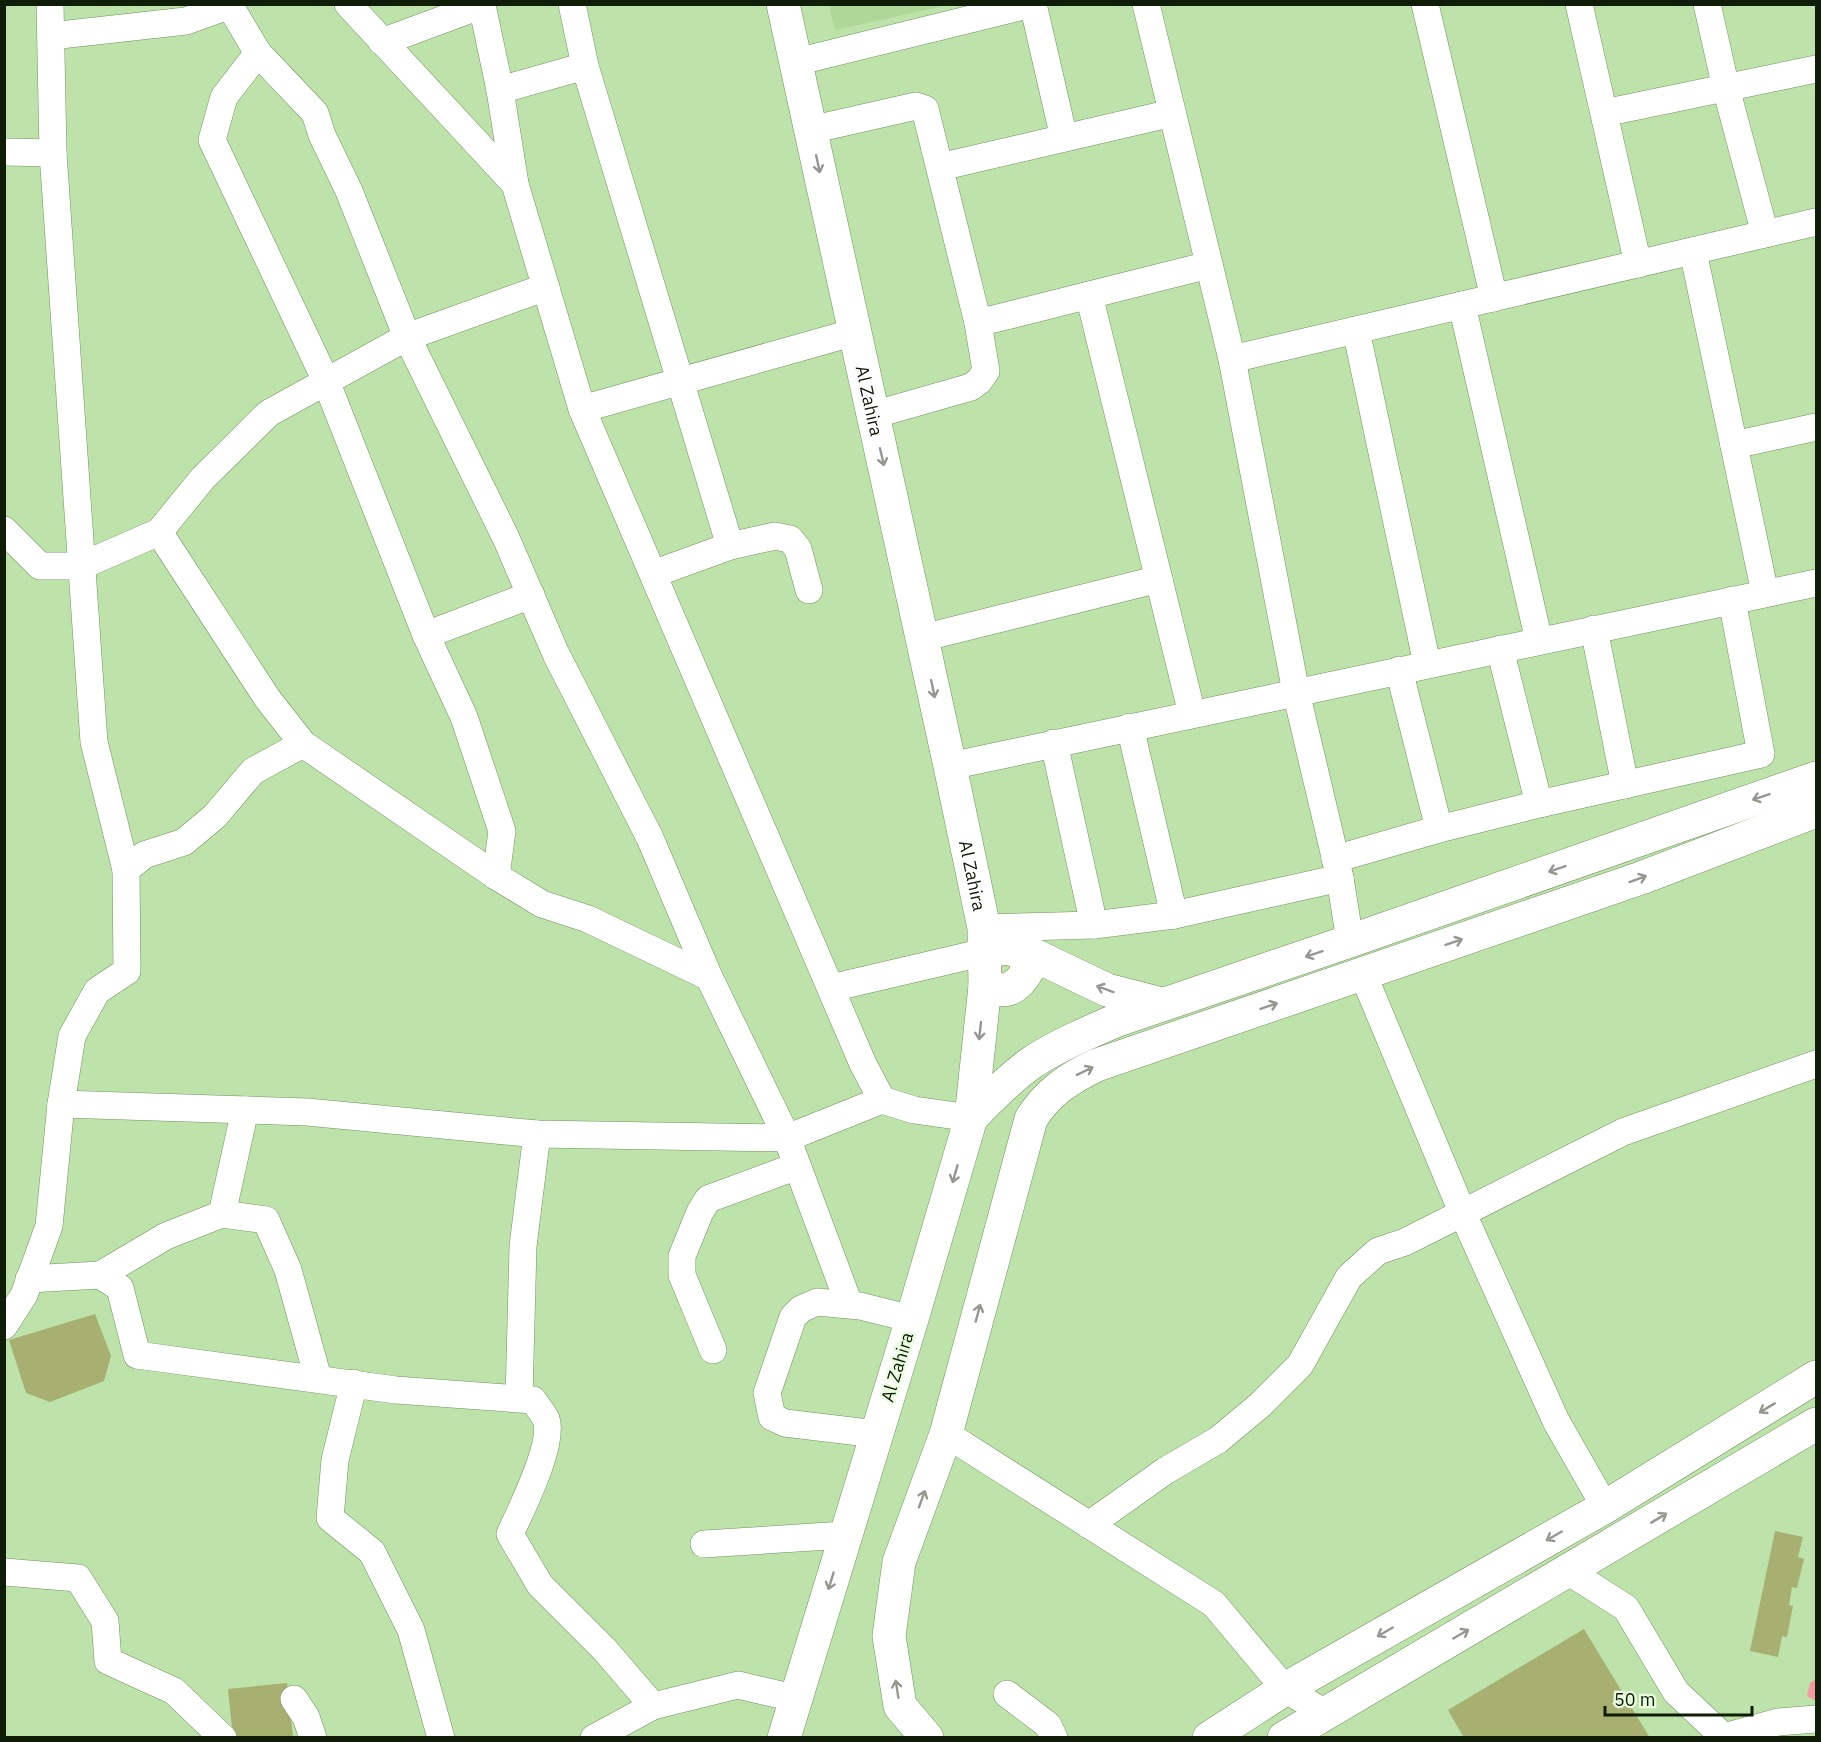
<svg xmlns="http://www.w3.org/2000/svg" width="1821" height="1742" font-family="'IBM Plex Sans',sans-serif">
	<rect width="100%" height="100%" fill="#bde2aa"/>
	<polygon fill="#aed798" points="829,5 829,4 948,5 835,30"/>
	<polygon fill="#f49ba1" points="1816,1679 1816,1701 1807,1696 1810,1683"/>
	<g fill="#a7b071">
		<polygon points="95,1314 111,1356 104,1381 50,1402 26,1393 9,1340"/>
		<polygon points="1775,1531 1803,1537 1798,1557 1804,1559 1797,1588 1792,1587 1789,1605 1793,1606 1787,1637 1782,1636 1778,1657 1750,1651"/>
		<polygon points="1584,1629 1650,1738 1464,1738 1448,1710"/>
		<polygon points="287,1683 293,1738 233,1738 228,1689"/>
	</g>
	<g fill="none" stroke-linecap="round" stroke-linejoin="round">
		<g stroke="#71945f" stroke-width="28">
			<g id="minor">
				<polyline points="50,4 53,153 94,742 126,870"/>
				<polyline points="348,4 515,184"/>
				<polyline points="572,4 585,66 730,546"/>
				<polyline points="1033,4 1064,138"/>
				<polyline points="1146,4 1232,359 1296,692 1340,878 1350,941"/>
				<polyline points="1425,4 1494,298"/>
				<polyline points="1579,4 1638,264"/>
				<polyline points="1707,4 1726,88 1765,234"/>
				<polyline points="230,6 258,53 315,113 322,135 349,191 407,337 506,538 556,654 650,838 709,977 787,1138 849,1304"/>
				<polyline points="51,36 186,21 233,4"/>
				<polyline points="382,42 482,5 500,90 515,184 582,409 863,1064 882,1100 914,1110 971,1118"/>
				<polyline points="258,53 224,97 212,140 326,381 426,635 464,717 502,831 496,876"/>
				<polyline points="796,62 1032,4"/>
				<polyline points="500,90 585,66"/>
				<polyline points="1604,113 1816,69"/>
				<polyline points="810,130 916,106 925,109 978,323 986,371 979,381 971,387 873,415"/>
				<polyline points="4,152 53,153"/>
				<polyline points="940,167 1172,113"/>
				<polyline points="1693,251 1765,593"/>
				<polyline points="1089,295 1192,714"/>
				<polyline points="1462,305 1539,641"/>
				<polyline points="978,323 1209,265"/>
				<polyline points="1356,330 1427,664"/>
				<polyline points="1232,359 1816,222"/>
				<polyline points="582,409 855,332"/>
				<polyline points="1734,445 1816,427"/>
				<polyline points="4,530 40,566 81,566 159,532 203,478 269,413 407,337 546,287"/>
				<polyline points="159,532 267,698 303,744 496,876 542,904 588,919 709,977"/>
				<polyline points="653,574 730,546 775,536 790,539 798,549 809,590"/>
				<polyline points="1594,629 1625,785"/>
				<polyline points="426,635 531,595"/>
				<polyline points="922,638 1159,579"/>
				<polyline points="1500,649 1539,804"/>
				<polyline points="1399,670 1439,829"/>
				<polyline points="1130,727 1174,915"/>
				<polyline points="1054,743 1094,925"/>
				<polyline points="950,766 1816,583"/>
				<polyline points="1335,859 1439,829 1539,804 1761,754 1732,600"/>
				<polyline points="984,928 1094,925 1174,915 1340,878"/>
				<polyline points="1363,974 1463,1214 1556,1421 1605,1507"/>
				<polyline points="831,988 985,952"/>
				<polyline points="61,1104 307,1112 537,1134 787,1138 882,1100"/>
				<polyline points="222,1214 245,1110"/>
				<polyline points="100,1275 166,1236 222,1214 266,1220 288,1270 318,1378"/>
				<path d="M29 1279 100 1275 120 1288 137 1355 396 1390 533 1400C537 1406 543 1413 546 1419 555 1443 521 1510 510 1534L540 1585 605 1650 653 1706"/>
				<polyline points="4,1326 24,1295 49,1226 61,1104 72,1036 97,991 127,971 126,870 144,855 184,842 215,816 253,771 303,744"/>
				<polyline points="713,1350 682,1275 682,1256 700,1212 708,1199 797,1166"/>
				<polyline points="354,1383 335,1460 330,1518 372,1552 411,1630 441,1738"/>
				<polyline points="519,1398 523,1246 537,1134"/>
				<polyline points="876,1434 785,1423 772,1417 767,1393 793,1317 801,1309 817,1302 860,1306 912,1319"/>
				<polyline points="946,1434 1214,1604 1285,1689 1325,1713"/>
				<polyline points="1089,1525 1165,1471 1218,1440 1260,1405 1300,1365 1349,1277 1378,1251 1405,1242 1623,1132 1816,1064"/>
				<polyline points="704,1544 845,1535"/>
				<polyline points="1568,1571 1626,1608 1676,1692 1724,1737 1778,1722 1816,1719"/>
				<polyline points="4,1572 78,1578 105,1621 108,1661 174,1691 223,1738"/>
				<polyline points="1007,1694 1048,1725 1054,1738"/>
				<polyline points="294,1699 306,1717 313,1738"/>
				<polyline points="594,1738 653,1706 738,1685 794,1698"/>
			</g>
		</g>
		<g stroke="#71945f" stroke-width="34">
			<g id="major">
				<path id="s1" d="M783 4 950 766 984 928 985 986 971 1118 912 1319 784 1738"/>
				<polyline points="985,952 1005,948 1032,954 1107,990 1161,1004"/>
				<path d="M985 986C1007 995 1018 988 1029 968L1026 959 1017 950"/>
				<path d="M971 1118C991 1097 1011 1077 1034 1061 1059 1045 1087 1033 1115 1021L1350 941 1816 778"/>
				<path d="M927 1738 900 1706 889 1636 899 1562 946 1434 1031 1119C1047 1093 1069 1078 1097 1065L1641 878 1816 811"/>
				<polyline points="1209,1738 1285,1689 1605,1507 1816,1377"/>
				<polyline points="1284,1738 1816,1424"/>
			</g>
		</g>
		<use href="#minor" stroke="#fff" stroke-width="27"/>
		<use href="#major" stroke="#fff" stroke-width="33"/>
	</g>
	<defs><path id="oneway-shaft" d="M-6 0H5M1.5-3L5.5 0L1.5 3" fill="none" stroke-width="1.6" stroke-linecap="round" stroke-linejoin="round" transform="scale(1.5)"/></defs>
	<g stroke="#93998f">
		<use href="#oneway-shaft" transform="translate(818 164) rotate(78)"/>
		<use href="#oneway-shaft" transform="translate(882 457) rotate(77)"/>
		<use href="#oneway-shaft" transform="translate(933 689) rotate(78)"/>
		<use href="#oneway-shaft" transform="translate(1761 797) rotate(161)"/>
		<use href="#oneway-shaft" transform="translate(1557 869) rotate(161)"/>
		<use href="#oneway-shaft" transform="translate(1638 879) rotate(-20)"/>
		<use href="#oneway-shaft" transform="translate(1454 942) rotate(-19)"/>
		<use href="#oneway-shaft" transform="translate(1314 954) rotate(162)"/>
		<use href="#oneway-shaft" transform="translate(1105 989) rotate(-160)"/>
		<use href="#oneway-shaft" transform="translate(1269 1006) rotate(-19)"/>
		<use href="#oneway-shaft" transform="translate(980 1031) rotate(96)"/>
		<use href="#oneway-shaft" transform="translate(1085 1071) rotate(-26)"/>
		<use href="#oneway-shaft" transform="translate(955 1174) rotate(106)"/>
		<use href="#oneway-shaft" transform="translate(978 1313) rotate(-75)"/>
		<use href="#oneway-shaft" transform="translate(1767 1408) rotate(149)"/>
		<use href="#oneway-shaft" transform="translate(922 1499) rotate(-70)"/>
		<use href="#oneway-shaft" transform="translate(1659 1518) rotate(-31)"/>
		<use href="#oneway-shaft" transform="translate(1554 1536) rotate(150)"/>
		<use href="#oneway-shaft" transform="translate(831 1581) rotate(107)"/>
		<use href="#oneway-shaft" transform="translate(1385 1632) rotate(150)"/>
		<use href="#oneway-shaft" transform="translate(1461 1634) rotate(-30)"/>
		<use href="#oneway-shaft" transform="translate(897 1689) rotate(-99)"/>
	</g>
	<g text-anchor="middle" dominant-baseline="central" stroke-width="5" stroke-linejoin="round" paint-order="stroke">
		<g font-size="18" fill="#0f1c07" stroke="#eafde0">
			<text stroke="none"><textPath href="#s1" startOffset="406">Al Zahira</textPath></text>
			<text stroke="none"><textPath href="#s1" startOffset="892">Al Zahira</textPath></text>
			<text transform="translate(897 1367) rotate(-73)">Al Zahira</text>
		</g>
	</g>
	<rect width="1821" height="1742" fill="none" stroke="#0f1c07" stroke-width="12"/>
	<path d="M1605 1706v9h147v-9" fill="none" stroke="#0f1c07" stroke-width="3"/>
	<text x="1614" y="1706" font-size="18" fill="#0f1c07" stroke="#eafde0" stroke-width="4.5" paint-order="stroke">50 m</text>
</svg>
